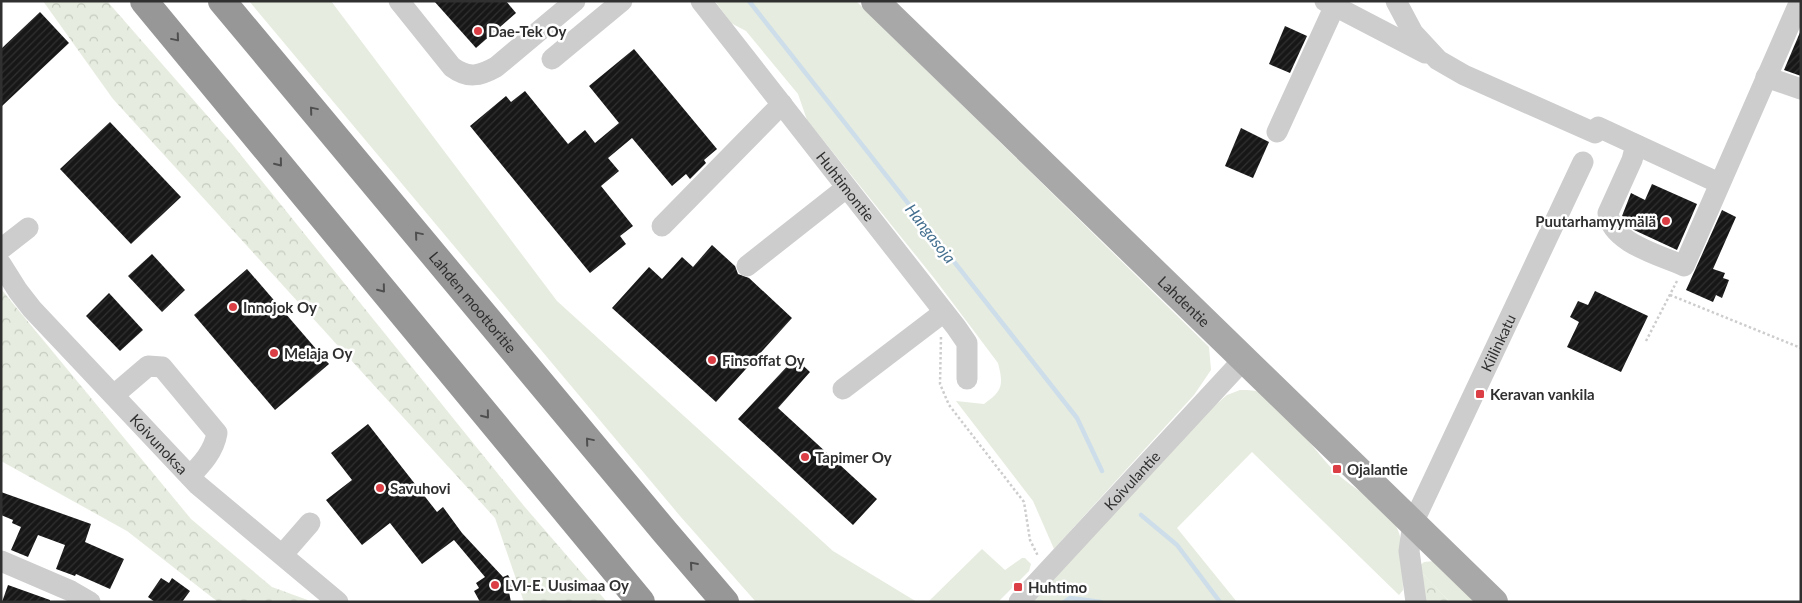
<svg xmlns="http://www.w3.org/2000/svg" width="1802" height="603" font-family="Lato,sans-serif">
	<defs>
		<pattern id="forest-crowns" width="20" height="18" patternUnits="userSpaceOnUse" patternTransform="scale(1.25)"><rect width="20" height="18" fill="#e6ecdf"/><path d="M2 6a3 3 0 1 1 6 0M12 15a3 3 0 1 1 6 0" fill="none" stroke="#c6cbc0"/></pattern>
		<pattern id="building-hatch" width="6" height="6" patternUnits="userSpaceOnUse" patternTransform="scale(1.25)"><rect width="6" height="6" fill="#171717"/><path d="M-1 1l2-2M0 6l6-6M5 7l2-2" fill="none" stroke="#303030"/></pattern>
	</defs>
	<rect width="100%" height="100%" fill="#fff"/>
	<g fill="#e6ecdf">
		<polygon points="249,1 331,1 557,301 833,551 917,602 756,602 680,516"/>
		<path d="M715 1H856L1209 347 1211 370 1194 395 1054 549 1033 501 956 401 984 404C1002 391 1004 386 998 363L934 278 807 120 798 94 746 31 731 23Z"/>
		<path d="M1240 390C1246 390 1254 390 1259 392 1289 408 1315 455 1342 478 1361 494 1390 507 1399 533 1405 550 1402 572 1403 590L1399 595 1252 452 1177 528 1237 602H1028L1212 408 1227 395Z"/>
		<polygon points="982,549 1005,570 1022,558 1025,558 1031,564 1029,571 998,602 928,602"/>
		<polygon points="1434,561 1478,602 1450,602 1417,568 1424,562"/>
	</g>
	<g fill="url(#forest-crowns)">
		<polygon points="43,1 107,1 232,144 524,506 607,602 524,602 495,518 113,99"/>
		<polygon points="1,289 191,519 272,587 313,602 218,602 127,531 1,461"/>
		<polygon points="1417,568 1450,602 1422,602"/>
	</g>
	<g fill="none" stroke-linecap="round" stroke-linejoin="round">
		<g stroke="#cddeea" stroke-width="4.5">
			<polyline points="749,1 1077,418 1102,471"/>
			<polyline points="1141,515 1177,545 1220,602"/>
			<polyline points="1064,602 1070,598 1101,602"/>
		</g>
	</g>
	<g fill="url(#building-hatch)">
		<polygon points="434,1 506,1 516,13 476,48"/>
		<polygon points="40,12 69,43 1,107 1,49"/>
		<polygon points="1285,26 1307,36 1290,73 1269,64"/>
		<polygon points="1801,30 1801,76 1784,70"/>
		<polygon points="634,49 717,149 704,160 706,163 690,179 686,174 672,186 632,138 608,158 619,171 601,186 633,226 620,236 626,244 590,273 470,126 506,96 511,102 525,91 568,144 585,130 595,143 619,123 589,86"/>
		<polygon points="110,122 181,197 131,244 60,169"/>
		<polygon points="1241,128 1269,142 1253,178 1225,166"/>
		<polygon points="1652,184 1697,204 1677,250 1634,230 1631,227 1634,221 1622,216 1631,193 1645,200"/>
		<polygon points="1722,210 1736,217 1713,269 1725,273 1723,278 1729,280 1722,298 1716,295 1713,302 1686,290"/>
		<polygon points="712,245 735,266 738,274 749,278 792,318 716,402 612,308 649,267 662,279 682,257 693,267"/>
		<polygon points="152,254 185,290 162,312 128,276"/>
		<polygon points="247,269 329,364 275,410 194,315"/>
		<polygon points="1595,291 1648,316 1621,372 1567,347 1579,322 1570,317 1578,301 1588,305"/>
		<polygon points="109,293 143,330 120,351 86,316"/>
		<polygon points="795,358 810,372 778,408 877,499 853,525 738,419"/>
		<polygon points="368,424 437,512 443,507 462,533 503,577 508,575 516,590 509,592 511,602 480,602 474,591 479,588 476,583 485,577 454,540 422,564 390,523 362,545 326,500 352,480 331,453"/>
		<polygon points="1,492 91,524 85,542 124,559 110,589 76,574 75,576 56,569 65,545 38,535 28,557 11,550 21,527 12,523 13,520 1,515"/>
		<polygon points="161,578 169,583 172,578 190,591 182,602 155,602 148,597"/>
		<polygon points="8,585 50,600 50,602 2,602"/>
	</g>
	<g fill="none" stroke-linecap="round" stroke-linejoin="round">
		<g stroke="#cdcdcd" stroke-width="2.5" stroke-dasharray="2.5 2.5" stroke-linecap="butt">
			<polyline points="1670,295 1801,348"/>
			<polyline points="941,337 940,384 949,405 1024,502 1030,540 1038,556"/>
			<polyline points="1646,341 1677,281"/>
		</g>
		<g stroke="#cdcdcd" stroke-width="21">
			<path d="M399 1 452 67C468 79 480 76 496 67L575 1"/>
			<path id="s1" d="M701 1 956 327 967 343V379"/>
			<polyline points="1325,1 1425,53"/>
			<polyline points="1396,1 1413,33 1438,60 1464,75 1595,133"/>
			<polyline points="552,59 622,1"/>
			<polyline points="1766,77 1801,89"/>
			<polyline points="1598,127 1719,183"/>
			<polyline points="1277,132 1337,1"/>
			<path d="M1636 145 1632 160 1608 213C1611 243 1660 255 1684 266L1800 1"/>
			<polyline points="662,226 782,104"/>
			<polyline points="1,249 28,228"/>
			<path id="s2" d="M1 264 18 291 32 309 198 485 338 602"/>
			<polyline points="747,266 846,188"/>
			<polyline points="843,389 944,312"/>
			<path d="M114 395 148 366 162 367 217 433C214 451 202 464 190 476"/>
			<polyline points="283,554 310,523"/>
			<polyline points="1,561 71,591 90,602"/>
			<path id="s3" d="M1019 602 1244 359"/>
			<path id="s4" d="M1416 602 1409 551 1413 523 1583 162"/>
		</g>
		<path stroke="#a8a8a8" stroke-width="28" id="s5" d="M875 1 1494 602"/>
		<g stroke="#979797" stroke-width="28">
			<polyline points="144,1 641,602"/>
			<path id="s6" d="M222 1 665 532 725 602"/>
		</g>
	</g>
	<defs><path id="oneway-chevron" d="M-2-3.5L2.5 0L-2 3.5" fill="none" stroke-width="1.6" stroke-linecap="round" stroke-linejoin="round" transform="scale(1.25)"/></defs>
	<g stroke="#4f4f4f">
		<use href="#oneway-chevron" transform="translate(176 38) rotate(50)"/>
		<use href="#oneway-chevron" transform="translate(313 110) rotate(-130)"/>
		<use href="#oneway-chevron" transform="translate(279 163) rotate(51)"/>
		<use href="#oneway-chevron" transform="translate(418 235) rotate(-130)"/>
		<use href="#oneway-chevron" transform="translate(382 289) rotate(51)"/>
		<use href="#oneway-chevron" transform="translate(486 415) rotate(51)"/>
		<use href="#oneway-chevron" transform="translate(589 441) rotate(-130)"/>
		<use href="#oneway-chevron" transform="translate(693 565) rotate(-131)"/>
	</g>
	<g fill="#db3e44" stroke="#fff" stroke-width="2">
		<circle cx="478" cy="31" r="5"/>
		<circle cx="1666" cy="221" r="5"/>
		<circle cx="233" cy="307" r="5"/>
		<circle cx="274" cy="353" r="5"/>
		<circle cx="712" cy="360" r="5"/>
		<rect x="1475" y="389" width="10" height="10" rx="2.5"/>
		<circle cx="805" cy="457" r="5"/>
		<rect x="1332" y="464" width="10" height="10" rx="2.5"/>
		<circle cx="380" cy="488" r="5"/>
		<circle cx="495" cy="585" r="5"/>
		<rect x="1013" y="582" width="10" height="10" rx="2.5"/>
	</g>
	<g text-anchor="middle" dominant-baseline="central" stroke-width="5" stroke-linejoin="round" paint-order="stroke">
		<g font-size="15" font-weight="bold" fill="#303030" stroke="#fff" text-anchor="start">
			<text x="488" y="31">Dae-Tek Oy</text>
			<text x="1656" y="221" text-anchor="end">Puutarhamyymälä</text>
			<text x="243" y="307">Innojok Oy</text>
			<text x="284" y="353">Melaja Oy</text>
			<text x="722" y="360">Finsoffat Oy</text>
			<text x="1490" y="394">Keravan vankila</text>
			<text x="815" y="457">Tapimer Oy</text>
			<text x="1347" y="469">Ojalantie</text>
			<text x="390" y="488">Savuhovi</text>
			<text x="505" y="585">LVI-E. Uusimaa Oy</text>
			<text x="1028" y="587">Huhtimo</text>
		</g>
		<g font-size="15" fill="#303030" stroke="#fff">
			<text stroke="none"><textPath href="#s1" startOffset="235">Huhtimontie</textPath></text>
			<text stroke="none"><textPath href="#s5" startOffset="431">Lahdentie</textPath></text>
			<text stroke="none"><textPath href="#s6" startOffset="392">Lahden moottoritie</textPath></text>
			<text stroke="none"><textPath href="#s4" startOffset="279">Kiilinkatu</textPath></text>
			<text stroke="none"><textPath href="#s2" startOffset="240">Koivunoksa</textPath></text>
			<text stroke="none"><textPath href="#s3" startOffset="166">Koivulantie</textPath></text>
		</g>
		<g font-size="16" font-style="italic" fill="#426e8e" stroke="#fff">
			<text transform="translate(931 233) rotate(52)">Hangasoja</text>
		</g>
	</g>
	<rect width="1802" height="603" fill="none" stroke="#303030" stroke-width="5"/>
</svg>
